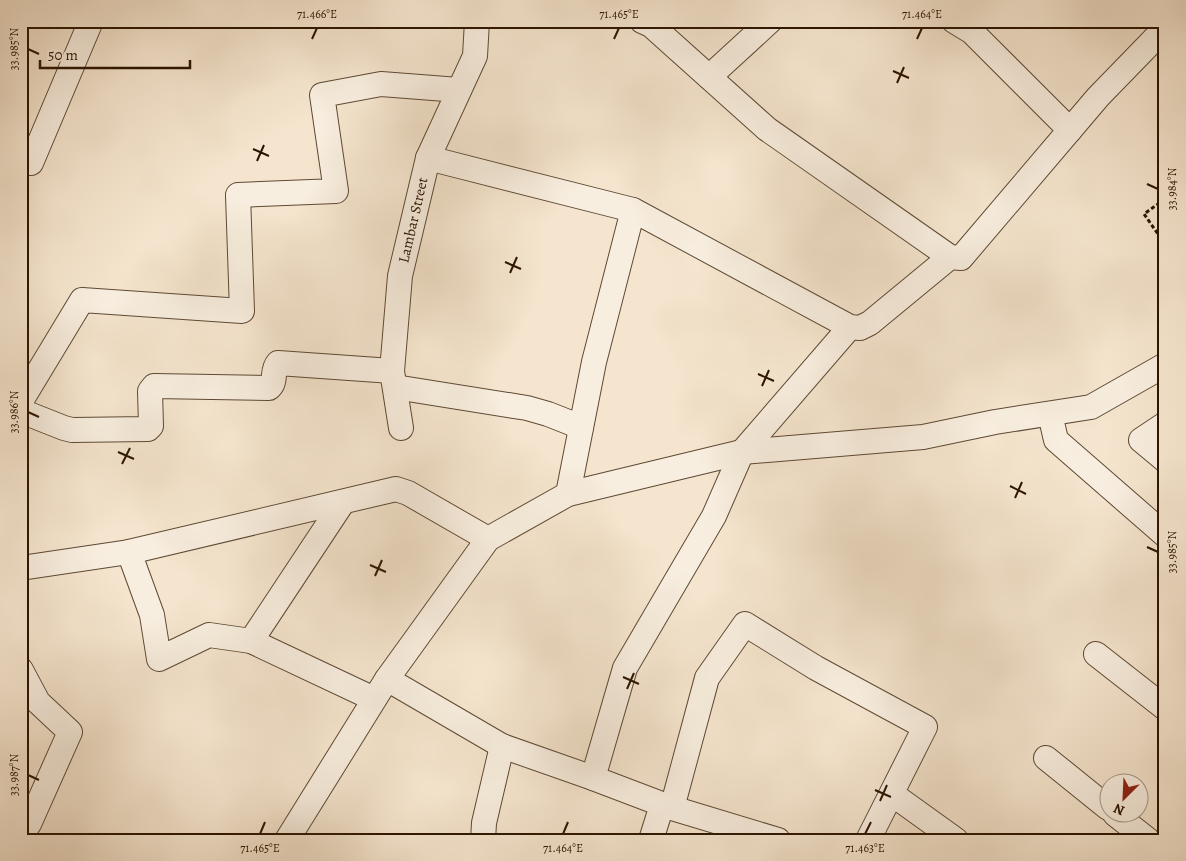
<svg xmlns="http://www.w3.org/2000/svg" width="1186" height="861" font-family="Alegreya,serif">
	<rect width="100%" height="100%" fill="#f5e5ce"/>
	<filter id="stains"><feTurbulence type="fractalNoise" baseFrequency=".004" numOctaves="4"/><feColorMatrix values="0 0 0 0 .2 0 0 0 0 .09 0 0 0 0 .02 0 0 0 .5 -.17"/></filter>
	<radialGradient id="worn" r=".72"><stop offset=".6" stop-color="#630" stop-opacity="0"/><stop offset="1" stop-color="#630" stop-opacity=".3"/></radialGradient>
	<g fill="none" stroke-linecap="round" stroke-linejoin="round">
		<g stroke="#5e4934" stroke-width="26">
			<g id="minor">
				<polyline points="642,21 651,25 767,129 950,257 961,258 1098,97 1165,28"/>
				<polyline points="954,21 972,32 1070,130"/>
				<polyline points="709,77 770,21"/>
				<polyline points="428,158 633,210 850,327 860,328 870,323 950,257"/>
				<polyline points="21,160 31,163 91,21"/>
				<polyline points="395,387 527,408 548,414 581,427"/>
				<polyline points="21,401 82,300 242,311 238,195 336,191 322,95 381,84 459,90"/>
				<path d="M21 411 64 428 72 430 148 429 151 426 150 391 154 386 269 388C277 382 271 371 278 363L392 371"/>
				<polyline points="1050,414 1056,440 1165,535"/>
				<polyline points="1165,424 1141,440 1165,460"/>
				<polyline points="401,428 392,371 400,276 428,158 475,56 477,21"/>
				<polyline points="568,494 594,362 633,210"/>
				<polyline points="129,552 152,615 159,659 209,635 251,641 343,502"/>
				<polyline points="21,568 129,552 396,489 408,493 488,539"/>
				<polyline points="251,641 374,699"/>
				<polyline points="1096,654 1165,708"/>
				<polyline points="21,670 38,702 70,732 29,824 21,821"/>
				<polyline points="387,679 502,746 593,778 672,808 707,678 745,624 816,668 925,727 868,840"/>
				<polyline points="1046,758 1108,808"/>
				<polyline points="593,778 625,668 714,516 742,452 850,327"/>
				<polyline points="892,794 956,840"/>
				<polyline points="672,808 778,840"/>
				<polyline points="1115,814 1148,840"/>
				<polyline points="287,840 387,679 488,539 568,494 742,452 923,437 995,422 1091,407 1165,365"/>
				<polyline points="483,840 484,823 502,746"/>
				<polyline points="651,840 662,805"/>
			</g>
		</g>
		<polyline stroke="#2c1500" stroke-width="3" stroke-dasharray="4 2.5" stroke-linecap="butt" points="1165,199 1144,214 1165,244"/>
		<use href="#minor" stroke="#f8eedf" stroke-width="24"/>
	</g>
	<path fill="none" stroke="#2c1500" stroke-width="2" d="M312 39 317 28M614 39 619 28M917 39 922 28M28 49 39 54M893 71 909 78M897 83 904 67M253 149 269 156M257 161 264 145M1147 184 1158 189M505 262 521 269M510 273 517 257M758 374 774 381M762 386 769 370M28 412 39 417M118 452 134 459M122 464 130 448M1010 486 1026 494M1015 498 1022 482M1147 547 1158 552M370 565 386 572M375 576 382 560M623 677 639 684M627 689 634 673M28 775 39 780M875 790 891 797M880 801 887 785M260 834 265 822M563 834 568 822M865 834 871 822"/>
	<g text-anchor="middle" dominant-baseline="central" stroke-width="4" stroke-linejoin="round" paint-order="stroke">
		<g font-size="15" fill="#2c1500" stroke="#f8eedf">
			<text transform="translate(413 220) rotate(-77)">Lambar Street</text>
		</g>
	</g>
	<rect width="1186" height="861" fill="none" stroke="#f5e5ce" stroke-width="55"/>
	<g transform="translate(1124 798) rotate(204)"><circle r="24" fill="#f8eedf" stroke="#a69786"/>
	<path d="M0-4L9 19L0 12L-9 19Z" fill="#8f2418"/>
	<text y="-8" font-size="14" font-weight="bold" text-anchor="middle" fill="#2c1500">N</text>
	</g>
	<path d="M40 60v8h150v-8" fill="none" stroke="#2c1500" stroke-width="2.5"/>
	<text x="48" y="60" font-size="15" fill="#2c1500" stroke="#f8eedf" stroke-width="4" paint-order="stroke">50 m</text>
	<rect x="28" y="28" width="1130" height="806" fill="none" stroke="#2c1500" stroke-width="2"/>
	<g font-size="12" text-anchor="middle" fill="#2c1500">
		<text x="317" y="18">71.466°E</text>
		<text x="619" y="18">71.465°E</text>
		<text x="922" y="18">71.464°E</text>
		<text transform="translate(14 49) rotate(-90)" y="4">33.985°N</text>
		<text transform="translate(1172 189) rotate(-90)" y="4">33.984°N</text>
		<text transform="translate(14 412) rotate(-90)" y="4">33.986°N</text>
		<text transform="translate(1172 552) rotate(-90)" y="4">33.985°N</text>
		<text transform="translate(14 775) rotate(-90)" y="4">33.987°N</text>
		<text x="260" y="852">71.465°E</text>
		<text x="563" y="852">71.464°E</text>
		<text x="865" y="852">71.463°E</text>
	</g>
	<rect width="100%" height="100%" filter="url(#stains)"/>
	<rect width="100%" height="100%" fill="url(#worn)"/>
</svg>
